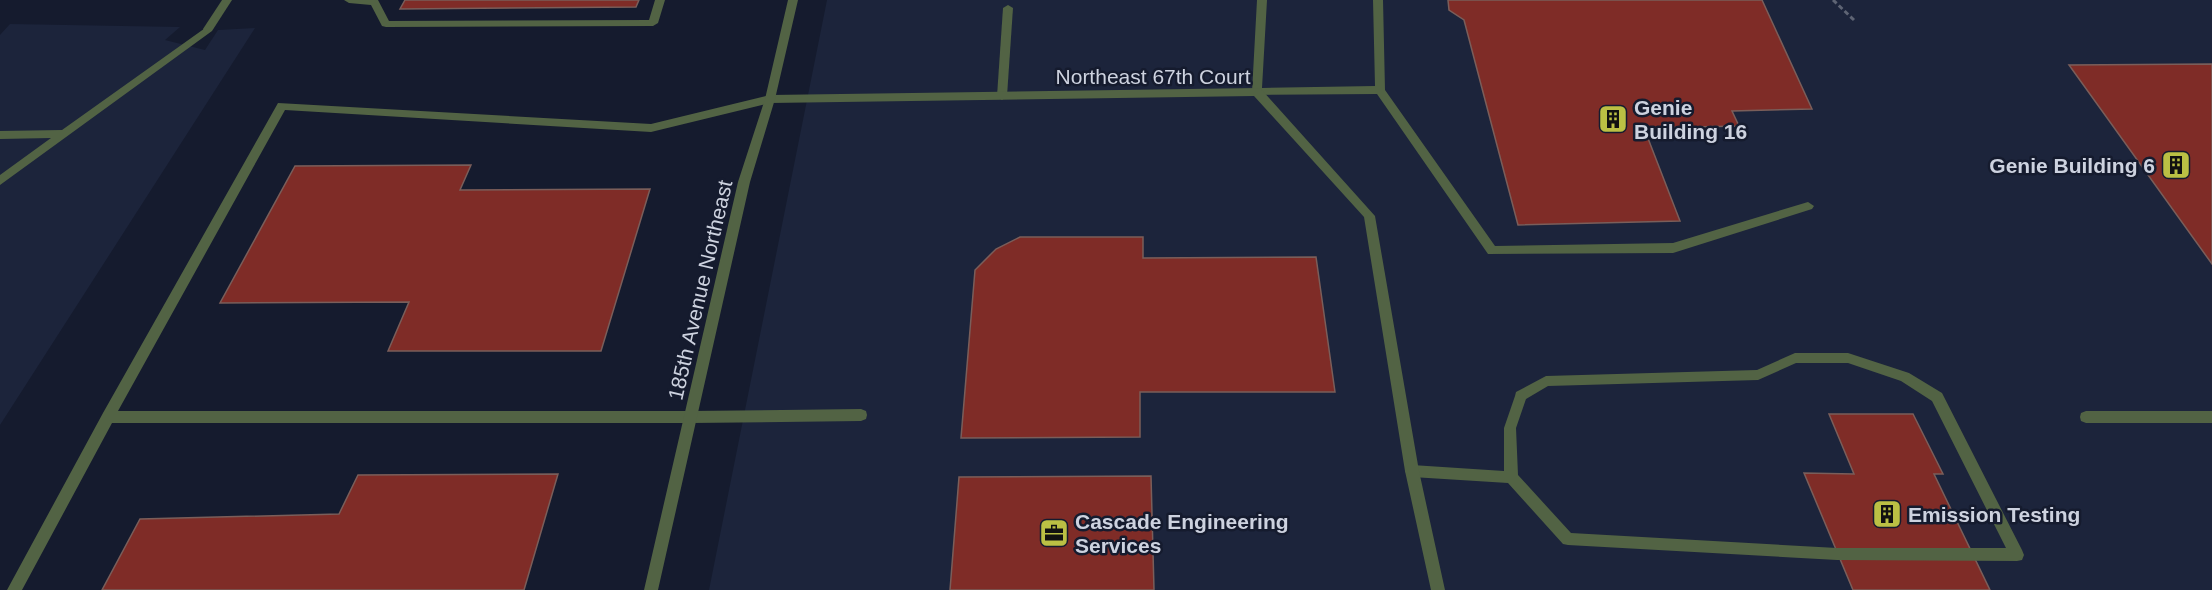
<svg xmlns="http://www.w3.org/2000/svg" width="2212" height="590" font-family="Helvetica,sans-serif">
	<rect width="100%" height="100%" fill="#151b2e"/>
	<g fill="#1c243b">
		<polygon points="827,0 2212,0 2212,590 709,590"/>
		<polygon points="10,24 180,27 165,40 205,50 218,30 255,28 0,425 0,35"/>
	</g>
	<g fill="#7f2c27" stroke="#7a5e5a" stroke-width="1.5">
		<polygon points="405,0 639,0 636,7 400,9"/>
		<polygon points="1448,0 1762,0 1812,109 1732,111 1739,126 1644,128 1680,221 1518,225 1464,20 1449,10"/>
		<polygon points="2212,64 2212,264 2069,65"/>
		<polygon points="471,165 460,190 650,189 601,351 388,351 409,302 220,303 295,166"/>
		<polygon points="1020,237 1143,237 1143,258 1316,257 1335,392 1140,392 1140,437 961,438 975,270 996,249"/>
		<polygon points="1829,414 1913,414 1943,474 1934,474 1990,590 1853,590 1804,473 1854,474"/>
		<polygon points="558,474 524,590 102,590 140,519 339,514 358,475"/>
		<polygon points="1151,476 1154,590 950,590 959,477"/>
	</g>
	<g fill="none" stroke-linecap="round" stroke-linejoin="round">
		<polyline stroke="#5e6474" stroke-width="3" stroke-dasharray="5 3" stroke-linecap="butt" points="1833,0 1854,20"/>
		<g fill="#526344" fill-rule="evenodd">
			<polygon points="344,0 378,0 389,21 649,20 655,0 665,0 658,23 653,26 386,27 382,26 371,5 349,3"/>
			<polygon points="1257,0 1267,0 1262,88 1375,86 1373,0 1383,0 1385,90 1495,246 1673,243 1808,202 1814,206 1812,209 1673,253 1488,254 1377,94 1253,95 1252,92"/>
			<polygon points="1008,5 1013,8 1007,96 1002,100 997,96 1003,8"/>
			<polygon points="208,26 212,27 212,31 0,185 0,175 51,138 0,139 0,131 62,130"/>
			<polygon points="770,95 775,99 774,102 651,132 285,110 118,411 690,411 861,409 866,411 867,415 866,419 861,421 690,423 112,423 22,590 7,590 103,413 278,103 651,124"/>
			<path d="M1795 353H1848L1909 373 1942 393 2022 550 2024 555 2022 560 2017 561 1837 560 1568 545 1563 544 1508 483 1412 477 1407 475 1405 471 1407 467 1412 465 1504 471V428L1515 396 1516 392 1546 376 1757 370ZM1796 363H1848L1901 381 1932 401 2006 548H1837L1571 533 1518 475 1516 428 1526 399 1548 386 1758 380Z"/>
			<polygon points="2086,411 2212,411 2212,423 2086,423 2081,421 2080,417 2081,413"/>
		</g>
		<g fill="#526344" fill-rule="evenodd">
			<polygon points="222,0 232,0 212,31 204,31 203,29"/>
			<polygon points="1257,88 1261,89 1375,216 1419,471 1445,590 1431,590 1405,471 1364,217 1254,96 770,103 765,99 770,95"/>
		</g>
		<polygon fill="#526344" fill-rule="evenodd" points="788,0 798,0 775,99 750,182 658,590 644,590 738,182 765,99"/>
	</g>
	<defs>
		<g id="building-square" transform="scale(1.5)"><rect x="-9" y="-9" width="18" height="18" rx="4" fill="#bbc044" stroke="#151b2e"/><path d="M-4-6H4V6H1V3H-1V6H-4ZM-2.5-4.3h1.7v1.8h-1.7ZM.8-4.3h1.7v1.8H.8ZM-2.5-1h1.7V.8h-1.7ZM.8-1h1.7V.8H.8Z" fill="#111"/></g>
		<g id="office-square" transform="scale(1.5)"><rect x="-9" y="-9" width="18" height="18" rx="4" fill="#bbc044" stroke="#151b2e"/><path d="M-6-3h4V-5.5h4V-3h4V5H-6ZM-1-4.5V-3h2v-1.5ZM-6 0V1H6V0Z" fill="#111"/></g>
	</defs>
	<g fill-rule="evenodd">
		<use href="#building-square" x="1613" y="119"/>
		<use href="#building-square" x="2176" y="165"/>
		<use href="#building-square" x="1887" y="514"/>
		<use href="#office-square" x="1054" y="533"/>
	</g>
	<g text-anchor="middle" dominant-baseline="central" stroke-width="5" stroke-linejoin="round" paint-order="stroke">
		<g font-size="21" fill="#cdd2df" stroke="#151b2e">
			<text x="1153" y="76">Northeast 67th Court</text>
			<text transform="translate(700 290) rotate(-77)">185th Avenue Northeast</text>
		</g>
		<g font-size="21" font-weight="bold" fill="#cdd2df" stroke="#151b2e" text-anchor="start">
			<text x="1634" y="107">Genie<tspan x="1634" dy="24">Building 16</tspan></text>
			<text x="2155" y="165" text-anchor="end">Genie Building 6</text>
			<text x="1908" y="514">Emission Testing</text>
			<text x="1075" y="521">Cascade Engineering<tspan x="1075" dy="24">Services</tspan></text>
		</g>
	</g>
</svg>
